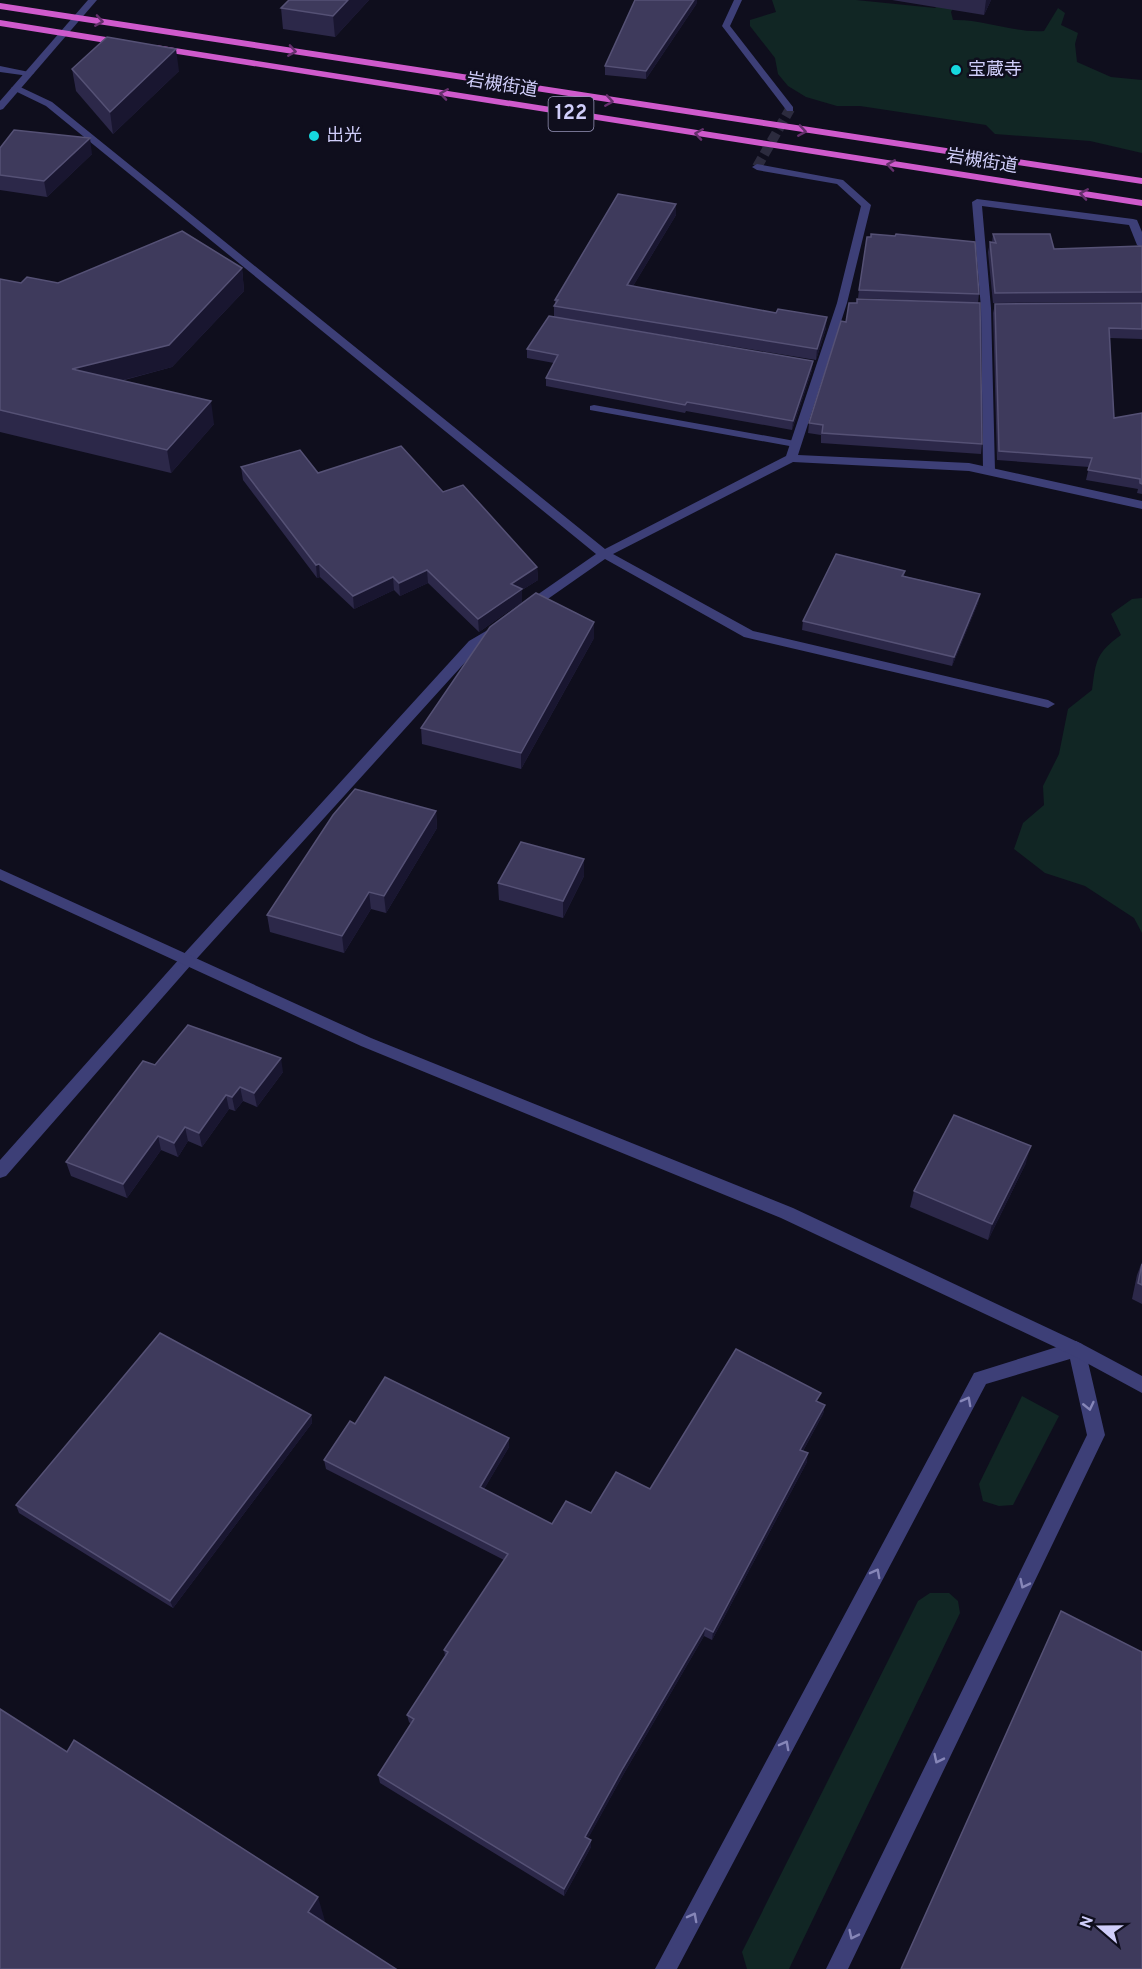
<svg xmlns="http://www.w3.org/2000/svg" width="1142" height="1969" font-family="Overpass,'Noto Sans JP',sans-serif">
	<rect width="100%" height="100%" fill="#0f0e1d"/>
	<g fill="#112624">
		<path d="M772 0H856L935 8 941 3 954 6 951 12 953 20C984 19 1013 33 1044 31L1058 8 1065 13 1061 25 1078 33 1075 44 1077 62 1111 77 1142 80V153L1090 141 995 134 986 125 860 106H837L806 97 788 86 778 74 775 58 750 26V20L776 12Z"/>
		<path d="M1142 598V933L1134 918 1085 886 1045 873 1014 849 1023 823 1044 805 1043 786 1059 754 1068 709 1092 690C1096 660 1096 653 1121 635L1111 614 1132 599Z"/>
		<polygon points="1022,1396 1059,1416 1013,1505 999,1506 983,1501 979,1484"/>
		<polygon points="930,1593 949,1593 958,1601 960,1613 789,1969 747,1969 742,1952 918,1601"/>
	</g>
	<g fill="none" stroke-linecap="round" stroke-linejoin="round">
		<polyline stroke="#2c2b3e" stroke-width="10" stroke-dasharray="10 4.5" stroke-linecap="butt" points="757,167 790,109"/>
		<g fill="#3d3f77" fill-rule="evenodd">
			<polygon points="977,199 1133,219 1137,220 1142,232 1142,248 1137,245 1129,225 982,206 991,308 995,471 989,475 983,471 981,308 972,202"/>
			<polygon points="594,405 795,441 801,444 795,447 590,410 590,406"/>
			<polygon points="1076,1341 1082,1344 1085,1349 1105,1435 848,1969 826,1969 1087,1435 1070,1359 986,1384 677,1969 655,1969 974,1373"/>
		</g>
		<g fill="#3d3f77" fill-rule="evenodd">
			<polygon points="734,0 742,0 730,26 793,107 793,111 787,111 722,26"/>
			<polygon points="0,66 34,73 29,76 0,72"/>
			<polygon points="16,85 52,102 605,549 786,456 837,303 861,206 837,184 757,170 752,167 757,164 843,180 871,205 847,303 798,455 969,463 1142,501 1142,509 969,471 793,462 613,554 753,631 1048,700 1055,704 1048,708 744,637 605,559 532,610 524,610 522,607 524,604 596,554 46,106 13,90 11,88"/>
			<polygon points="498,624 502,625 504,628 502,631 479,647 191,965 6,1176 0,1178 0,1160 181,957 469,641"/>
		</g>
		<g fill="#3d3f77" fill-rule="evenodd">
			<polygon points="88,0 97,0 3,109 0,110 0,101"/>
			<polygon points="0,869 371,1038 793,1208 1082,1344 1142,1376 1142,1393 1070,1354 781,1218 361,1046 0,880"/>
		</g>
		<g fill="#cf5acc" fill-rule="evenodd">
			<polygon points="0,3 1142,178 1142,184 0,9"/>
			<polygon points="0,20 125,40 130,43 125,46 0,26"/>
			<polygon points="156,45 1142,200 1142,206 152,50 152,46"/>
		</g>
	</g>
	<g fill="#2c2849">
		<polygon points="289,0 369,0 335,37 283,29 281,8"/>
		<polygon points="892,0 991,0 984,15"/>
		<polygon points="697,3 646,79 605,75 605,66"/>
		<polygon points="72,69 179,71 113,134 76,91"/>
		<polygon points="0,148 92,154 47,197 0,190"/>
		<polygon points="676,204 676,215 633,286 826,328 816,360 588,323 812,370 792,430 686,411 685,413 546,386 546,378 554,363 527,358 527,349 554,317 554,306 555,304 555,300"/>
		<polygon points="993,234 1054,249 1142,246 1142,302 993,303 988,252 990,242 992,242"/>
		<polygon points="242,268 244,291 172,367 121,381 214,424 171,473 0,432 0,279 21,283 58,283"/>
		<polygon points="859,290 979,294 978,303 858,298"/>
		<polygon points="1142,303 1142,339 1110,338 1114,418 1142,413 1142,494 1137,493 1138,489 1086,480 1089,467 997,460 993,313 995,304"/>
		<polygon points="809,423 982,444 981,454 821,443 821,435 808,433"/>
		<polygon points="241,467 318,473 443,492 537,567 538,580 522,590 522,602 479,632 428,583 400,596 394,590 354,609 320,577 317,578 243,480"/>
		<polygon points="905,571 904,576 980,594 978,603 952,666 802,630 803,621"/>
		<polygon points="594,638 521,769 422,744 421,728"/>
		<polygon points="436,811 437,828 386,913 371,909 344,953 270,932 267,915"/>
		<polygon points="584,859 584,876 563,918 499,900 498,883"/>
		<polygon points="155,1065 283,1072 257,1107 243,1101 235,1111 229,1109 202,1147 188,1141 178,1157 161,1150 127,1198 71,1176 66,1162"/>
		<polygon points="1026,1163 988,1240 910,1207 914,1191"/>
		<polygon points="1142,1262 1142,1304 1132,1299 1137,1275"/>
		<polygon points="819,1403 825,1405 823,1414 803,1451 807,1462 712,1640 704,1636 623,1775 588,1838 591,1840 591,1847 564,1896 380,1783 378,1775 411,1724 409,1722 407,1715 445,1656 444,1650 504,1560 326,1469 324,1460 355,1424 509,1438 509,1447 484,1489 552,1524 591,1513 650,1489"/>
		<polygon points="311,1415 312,1423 173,1608 19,1513 16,1505"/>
	</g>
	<g fill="#191630">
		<polygon points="348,0 369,0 335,37 333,16"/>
		<polygon points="694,0 697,0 697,3 646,79 646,71"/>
		<polygon points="986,0 991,0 984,15"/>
		<polygon points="176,49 179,71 113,134 110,112"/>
		<polygon points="90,138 92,154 47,197 44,181"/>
		<polygon points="676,204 676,215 627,296 627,285"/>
		<polygon points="242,268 244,291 172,367 77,392 72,369"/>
		<polygon points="827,317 826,328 816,360 817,349"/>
		<polygon points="813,361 812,370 792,430 793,421"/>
		<polygon points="211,401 214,424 171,473 167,450"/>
		<polygon points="319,564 320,577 317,578 316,565"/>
		<polygon points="537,567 538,580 522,590 522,602 479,632 478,619 511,584"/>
		<polygon points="427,570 428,583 400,596 399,583"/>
		<polygon points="393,577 394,590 354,609 353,596"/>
		<polygon points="980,594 978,603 952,666 954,657"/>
		<polygon points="594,622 594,638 521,769 521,753"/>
		<polygon points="436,811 437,828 386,913 384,896"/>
		<polygon points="584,859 584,876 563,918 563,901"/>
		<polygon points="369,892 371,909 344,953 342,936"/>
		<polygon points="281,1058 283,1072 257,1107 254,1093"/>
		<polygon points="240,1087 243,1101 235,1111 232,1097"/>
		<polygon points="226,1095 229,1109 202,1147 199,1133"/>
		<polygon points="185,1127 188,1141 178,1157 174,1143"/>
		<polygon points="158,1136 161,1150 127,1198 123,1184"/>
		<polygon points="1031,1146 1026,1163 988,1240 992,1224"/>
		<polygon points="825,1405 823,1414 799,1458 800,1450"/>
		<polygon points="311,1415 312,1423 173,1608 170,1601"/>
		<polygon points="509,1438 509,1447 480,1496 480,1487"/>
		<polygon points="808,1453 807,1462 712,1640 713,1632"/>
		<polygon points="705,1628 704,1636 623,1775 585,1844 585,1837 623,1768"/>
		<polygon points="591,1840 591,1847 564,1896 564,1889"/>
		<polygon points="318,1897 325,1921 315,1935 308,1912"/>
	</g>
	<g fill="#3e3a5c" stroke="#555175" stroke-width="1.5">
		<polygon points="289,0 348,0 333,16 281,8"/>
		<polygon points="635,0 694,0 646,71 605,66"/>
		<polygon points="107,37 176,49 110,112 72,69"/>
		<polygon points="14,130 90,138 44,181 0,175 0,148"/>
		<polygon points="618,194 676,204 627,285 776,313 778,309 827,317 817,349 554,306 558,300 555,300"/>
		<polygon points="182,231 242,268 169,345 72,369 211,401 167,450 0,410 0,279 21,283 27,277 58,283"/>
		<polygon points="871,234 895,236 896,234 975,242 979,294 859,290 867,237 871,237"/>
		<polygon points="993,234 1050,234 1054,249 1142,246 1142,292 995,293 990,242 996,243"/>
		<polygon points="857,299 980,303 982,444 822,433 823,425 809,423 841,321 846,322 849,303 857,303"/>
		<polygon points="1142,303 1142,329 1109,328 1114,418 1142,413 1142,484 1140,483 1140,479 1088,470 1092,458 999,451 995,304"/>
		<polygon points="549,316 813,361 793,421 687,402 685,405 546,378 558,355 527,349"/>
		<polygon points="401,446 443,492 463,485 537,567 511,584 522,589 478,619 427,570 399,583 393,577 353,596 319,564 316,565 241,467 300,450 318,473"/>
		<polygon points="836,554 905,571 902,576 980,594 954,657 803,621"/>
		<polygon points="536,593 594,622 521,753 421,728 490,627"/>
		<polygon points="355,789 436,811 384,896 369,892 342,936 267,915 333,815"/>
		<polygon points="521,842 584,859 563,901 498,883"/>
		<polygon points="188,1025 281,1058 254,1093 240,1087 232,1097 226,1095 199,1133 185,1127 174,1143 158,1136 123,1184 66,1162 143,1061 155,1065"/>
		<polygon points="954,1115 1031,1146 992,1224 914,1191"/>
		<polygon points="1142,1264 1142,1285 1138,1283"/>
		<polygon points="160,1333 311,1415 170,1601 16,1505"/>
		<polygon points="736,1349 821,1393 816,1401 825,1405 800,1450 808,1453 713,1632 705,1628 623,1768 585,1837 591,1840 564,1889 378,1775 414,1719 407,1715 448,1652 444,1650 508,1554 324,1460 350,1421 355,1424 385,1377 509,1438 480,1487 552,1524 566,1501 591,1513 616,1472 650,1489"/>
		<polygon points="1061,1611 1142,1652 1142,1969 901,1969"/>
		<polygon points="0,1709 67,1752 74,1740 318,1897 308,1912 396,1969 0,1969"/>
	</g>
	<defs><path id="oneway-chevron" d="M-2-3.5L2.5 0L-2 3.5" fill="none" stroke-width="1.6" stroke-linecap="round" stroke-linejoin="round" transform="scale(1.5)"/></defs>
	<g stroke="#65306c">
		<use href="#oneway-chevron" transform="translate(99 21) rotate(9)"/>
		<use href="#oneway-chevron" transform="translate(292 51) rotate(9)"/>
		<use href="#oneway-chevron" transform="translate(444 94) rotate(-171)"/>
		<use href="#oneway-chevron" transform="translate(609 101) rotate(9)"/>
		<use href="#oneway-chevron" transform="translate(802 131) rotate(9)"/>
		<use href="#oneway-chevron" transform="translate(699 134) rotate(-171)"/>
		<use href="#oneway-chevron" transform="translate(891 165) rotate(-171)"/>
		<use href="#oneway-chevron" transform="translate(1084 194) rotate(-171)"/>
	</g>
	<g stroke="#8686b8">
		<use href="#oneway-chevron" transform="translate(967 1401) rotate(-62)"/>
		<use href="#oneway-chevron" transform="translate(1089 1406) rotate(77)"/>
		<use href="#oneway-chevron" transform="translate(876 1573) rotate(-62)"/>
		<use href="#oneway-chevron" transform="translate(1024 1584) rotate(116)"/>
		<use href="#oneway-chevron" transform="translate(785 1745) rotate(-62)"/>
		<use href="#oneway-chevron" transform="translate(938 1759) rotate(116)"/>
		<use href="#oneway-chevron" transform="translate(693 1917) rotate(-62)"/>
		<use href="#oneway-chevron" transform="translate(853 1935) rotate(116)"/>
	</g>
	<g fill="#16d7de" stroke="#0f0e1d" stroke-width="2">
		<circle cx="956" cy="70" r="6"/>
		<circle cx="314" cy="136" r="6"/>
	</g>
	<g text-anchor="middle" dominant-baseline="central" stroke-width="5" stroke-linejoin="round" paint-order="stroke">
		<g font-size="18" fill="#d0cefa" stroke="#0f0e1d" text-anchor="start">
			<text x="968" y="70">宝蔵寺</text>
			<text x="326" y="136">出光</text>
		</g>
		<g font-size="18" fill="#d0cefa" stroke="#0f0e1d">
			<text transform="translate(502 86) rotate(9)">岩槻街道</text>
			<text transform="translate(982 162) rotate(9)">岩槻街道</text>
		</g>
		<rect fill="#0f0e1d" stroke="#9694b8" stroke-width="1.5" x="548.5" y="97" width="45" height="34" rx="4.5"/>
		<g font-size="20" font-weight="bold" fill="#d0cefa">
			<text x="571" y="114">122</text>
		</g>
	</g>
	<g transform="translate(1100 1927) rotate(290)" stroke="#0f0e1d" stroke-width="4.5" paint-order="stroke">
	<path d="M0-4.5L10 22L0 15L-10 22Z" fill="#d0cefa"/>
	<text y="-9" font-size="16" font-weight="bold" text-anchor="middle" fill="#d0cefa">N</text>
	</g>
</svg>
